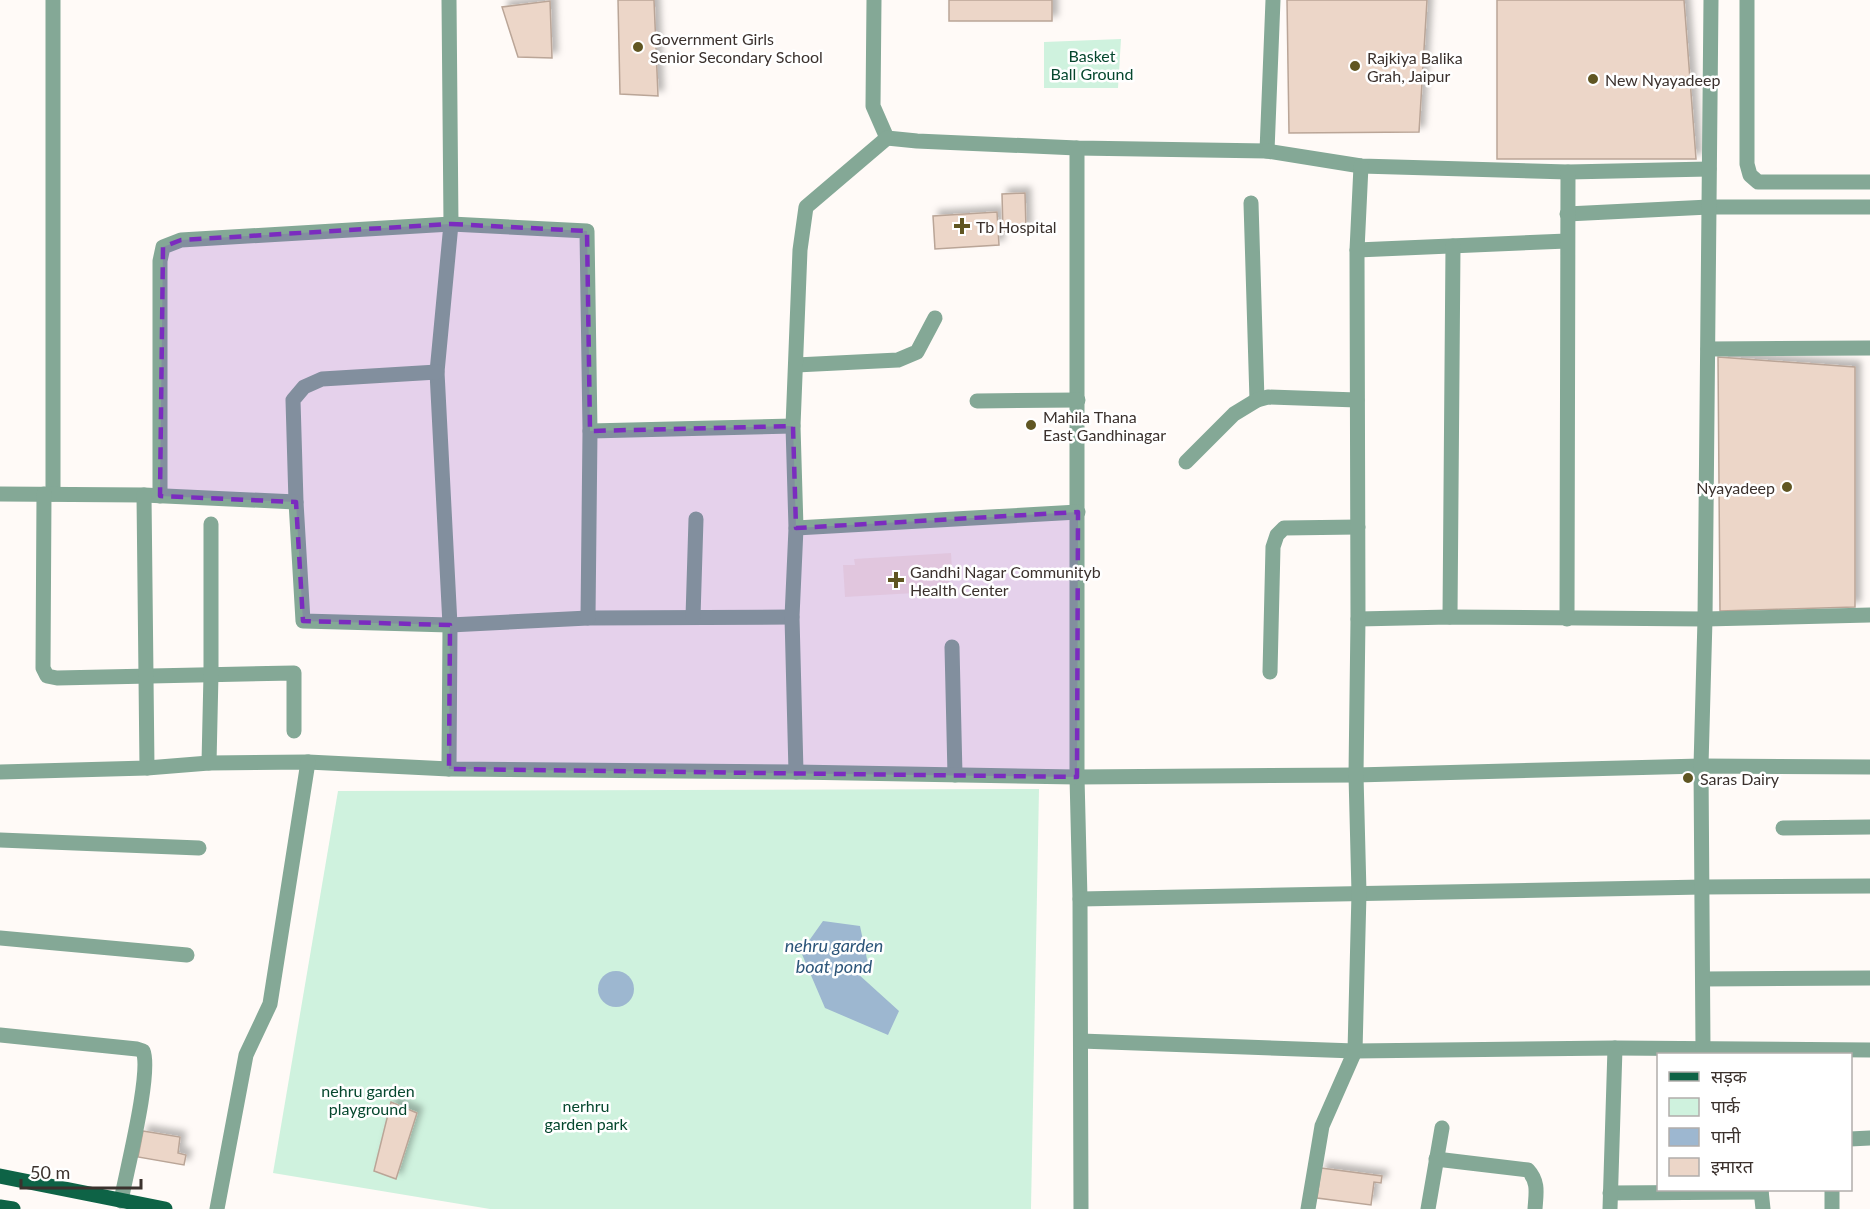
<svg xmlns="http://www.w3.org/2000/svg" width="1870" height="1209" font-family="Lato,'Noto Sans Devanagari',sans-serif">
	<defs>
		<filter id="shadow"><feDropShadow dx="5.5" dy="-5.5" stdDeviation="3" flood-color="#0004"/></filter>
	</defs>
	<rect width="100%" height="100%" fill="#fffaf7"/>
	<polygon fill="#faede7" points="951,553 952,569 949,570 950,591 845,597 843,565 855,565 854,559"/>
	<g fill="#cff2de">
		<polygon points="1121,39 1118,88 1044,88 1044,42"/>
		<polygon points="1039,789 1031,1209 490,1209 273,1173 338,791"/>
	</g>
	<g fill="#9db7d0">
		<polygon points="823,921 860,926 868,964 857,973 899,1011 888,1035 825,1008 801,952"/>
		<circle cx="616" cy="989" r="18"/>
	</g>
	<g fill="#ecd6c8" stroke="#baa597" stroke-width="1.5" filter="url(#shadow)">
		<polygon points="618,0 654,0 658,96 620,94"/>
		<rect x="949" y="0" width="103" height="21"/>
		<polygon points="1287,0 1427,0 1419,132 1289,133"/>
		<polygon points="1497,0 1684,0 1696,159 1497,159"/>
		<polygon points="550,1 552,58 518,57 502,7"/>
		<polygon points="1025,193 1026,230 1003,231 1002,194"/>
		<polygon points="997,212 999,245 935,249 933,216"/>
		<polygon points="1718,357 1855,367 1855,607 1720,611"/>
		<polygon points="391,1102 417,1113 396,1179 374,1171"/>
		<polygon points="143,1131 180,1137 178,1153 186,1155 184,1165 138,1157"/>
		<polygon points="1321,1168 1382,1176 1381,1183 1374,1182 1371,1205 1317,1198"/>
	</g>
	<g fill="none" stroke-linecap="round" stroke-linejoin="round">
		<g stroke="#84a896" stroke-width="15">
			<polyline points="53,0 53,494"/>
			<polyline points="449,0 451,224 437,372 450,625 449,769"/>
			<polyline points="874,0 873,106 887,138 917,141 1077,148 1267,151 1273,0"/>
			<polyline points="1747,0 1747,164 1750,175 1758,182 1870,182"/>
			<polyline points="1077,148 1077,777 1080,899 1081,1209"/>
			<polyline points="1267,151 1361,166 1568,172 1709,169"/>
			<polyline points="1251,203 1257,400"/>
			<polyline points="1567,214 1709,207 1870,207"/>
			<polyline points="1357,250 1567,241"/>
			<polyline points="1708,349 1870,348"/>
			<polyline points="796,365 898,360 917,352 935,318"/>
			<polyline points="437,372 322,379 304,387 293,400 296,502 303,621 450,625 588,618 792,617"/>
			<polyline points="977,401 1078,400"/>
			<polyline points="590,431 793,426"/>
			<polyline points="1186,462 1234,414 1257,400 1268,397 1357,400"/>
			<polyline points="0,494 144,495 296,502"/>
			<polyline points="44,494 43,668 47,676 57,678 294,673 294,731"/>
			<polyline points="144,495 147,768"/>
			<polyline points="160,496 160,261 163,247 181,240 451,224 587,231 590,431 588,618"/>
			<polyline points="796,528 1078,512"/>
			<polyline points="693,617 696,519"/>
			<polyline points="1450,617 1453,246"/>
			<polyline points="1358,619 1450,617 1705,619 1870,615"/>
			<polyline points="1567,619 1568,172"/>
			<polyline points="952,647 955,775"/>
			<polyline points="1270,672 1273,547 1277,535 1284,528 1358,527"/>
			<polyline points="209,763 211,674 211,524"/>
			<polyline points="0,772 147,768 209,763 308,762 449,769 796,772 1077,777 1356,775 1701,766 1870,767"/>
			<polyline points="796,772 792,617 796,528 793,426 800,250 806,207 887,138"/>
			<polyline points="1783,828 1870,827"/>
			<polyline points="0,840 199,848"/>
			<polyline points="1080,899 1703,887 1870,886"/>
			<polyline points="0,938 187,955"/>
			<polyline points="1703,979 1870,978"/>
			<path d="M0 1035 137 1049 143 1051C152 1072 126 1173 121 1201"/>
			<polyline points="1081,1041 1355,1051 1615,1048 1870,1050"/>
			<polyline points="1703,1049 1701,766 1705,619 1711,0"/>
			<polyline points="1850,1139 1870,1138"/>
			<path d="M1436 1159 1528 1170C1539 1182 1536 1194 1535 1209"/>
			<polyline points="1761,1190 1763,1209"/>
			<polyline points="1832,1190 1832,1209"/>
			<polyline points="1610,1193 1761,1192"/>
			<polyline points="217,1209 246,1055 270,1004 308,762"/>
			<polyline points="1308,1209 1322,1126 1355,1051 1359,893 1356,775 1358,619 1357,250 1361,166"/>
			<polyline points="1428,1209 1442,1128"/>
			<polyline points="1610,1209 1615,1048"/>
		</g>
		<g stroke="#0e6346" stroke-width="15">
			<polyline points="0,1176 165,1209"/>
			<polyline points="0,1207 13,1209"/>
		</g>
	</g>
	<path fill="#7b2cbf" fill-opacity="0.2" stroke="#7b2cbf" stroke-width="4.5" stroke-dasharray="12 8" stroke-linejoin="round" d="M451 224 587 231 590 431 793 426 796 528 1078 512 1077 777 449 769 450 625 303 621 296 502 160 496 163 247 181 240Z"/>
	<g fill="#605622" stroke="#fff" stroke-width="2">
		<circle cx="638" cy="47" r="6"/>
		<circle cx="1355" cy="66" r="6"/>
		<circle cx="1593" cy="79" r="6"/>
		<path d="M959 217h6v6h6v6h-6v6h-6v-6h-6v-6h6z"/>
		<circle cx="1031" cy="425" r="6"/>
		<circle cx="1787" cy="487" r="6"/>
		<path d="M893 571h6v6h6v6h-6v6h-6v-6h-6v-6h6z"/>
		<circle cx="1688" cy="778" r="6"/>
	</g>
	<g text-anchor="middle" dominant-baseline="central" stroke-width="5" stroke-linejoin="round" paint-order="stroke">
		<g font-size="16" fill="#3b312d" stroke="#fff" text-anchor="start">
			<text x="650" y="38">Government Girls<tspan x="650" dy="18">Senior Secondary School</tspan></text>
			<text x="1367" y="57">Rajkiya Balika<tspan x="1367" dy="18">Grah, Jaipur</tspan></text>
			<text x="1605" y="79">New Nyayadeep</text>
			<text x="976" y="226">Tb Hospital</text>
			<text x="1043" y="416">Mahila Thana<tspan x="1043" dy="18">East Gandhinagar</tspan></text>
			<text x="1775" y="487" text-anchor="end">Nyayadeep</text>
			<text x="910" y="571">Gandhi Nagar Communityb<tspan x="910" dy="18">Health Center</tspan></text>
			<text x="1700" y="778">Saras Dairy</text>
		</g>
		<g font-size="16" fill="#06472e" stroke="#fff">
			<text x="1092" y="55">Basket<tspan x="1092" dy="18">Ball Ground</tspan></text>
			<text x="368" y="1090">nehru garden<tspan x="368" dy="18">playground</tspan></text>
			<text x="586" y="1105">nerhru<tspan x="586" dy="18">garden park</tspan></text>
		</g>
		<g font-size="18" font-style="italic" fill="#2c5579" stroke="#fff">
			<text x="834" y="945">nehru garden<tspan x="834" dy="21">boat pond</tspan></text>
		</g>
	</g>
	<rect x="1657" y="1053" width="195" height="138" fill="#ffffff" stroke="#b1adab" stroke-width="1.5"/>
	<rect x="1669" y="1072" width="30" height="9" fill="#0e6346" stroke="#b1adab" stroke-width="1.5"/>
	<text x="1711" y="1083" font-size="18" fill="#3b312d">सड़क</text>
	<rect x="1669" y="1098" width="30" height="18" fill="#cff2de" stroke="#b1adab" stroke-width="1.5"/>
	<text x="1711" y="1113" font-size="18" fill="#3b312d">पार्क</text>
	<rect x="1669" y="1128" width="30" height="18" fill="#9db7d0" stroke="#b1adab" stroke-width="1.5"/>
	<text x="1711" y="1143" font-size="18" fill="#3b312d">पानी</text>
	<rect x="1669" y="1158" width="30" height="18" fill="#ecd6c8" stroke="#b1adab" stroke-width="1.5"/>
	<text x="1711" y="1173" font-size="18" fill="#3b312d">इमारत</text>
	<path d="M21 1179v9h120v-9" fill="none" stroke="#3b312d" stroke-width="3"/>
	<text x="30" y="1179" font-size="18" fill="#3b312d" stroke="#ffffff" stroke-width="4.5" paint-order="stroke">50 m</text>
</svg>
